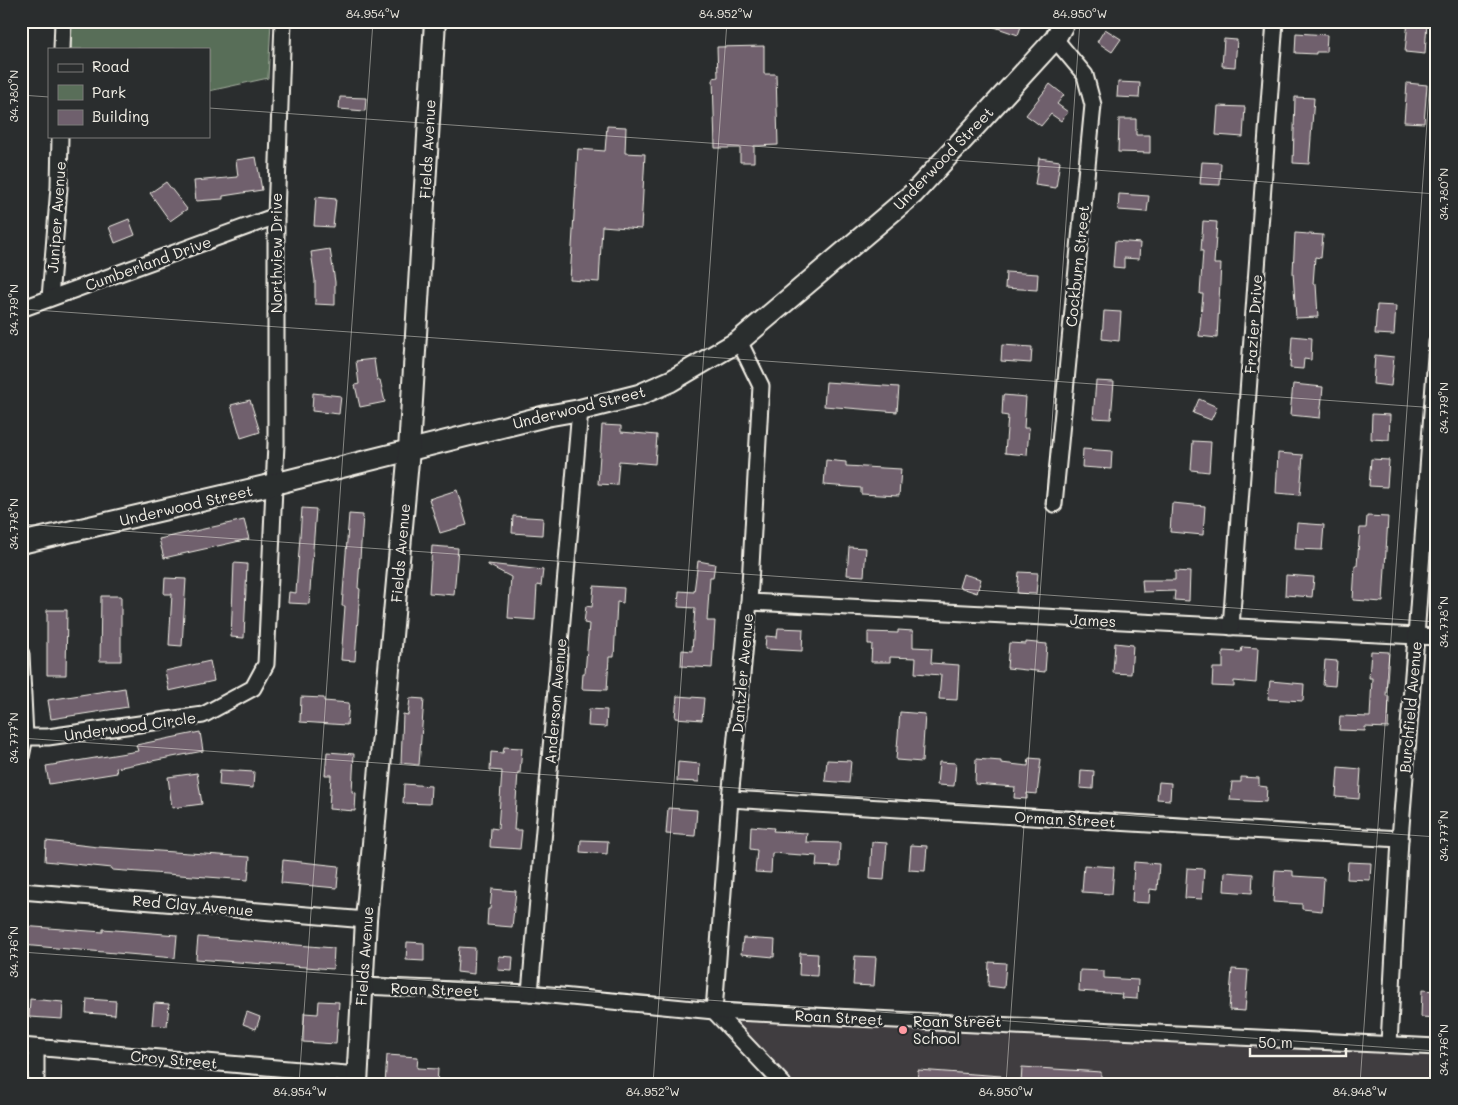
<svg xmlns="http://www.w3.org/2000/svg" width="1458" height="1105" font-family="Mali,sans-serif">
	<rect width="100%" height="100%" fill="#2a2d2e"/>
	<filter id="ink" filterUnits="userSpaceOnUse"><feTurbulence type="fractalNoise" baseFrequency=".02" numOctaves="2"/><feDisplacementMap in="SourceGraphic" scale="10" xChannelSelector="R" yChannelSelector="G"/><feConvolveMatrix kernelMatrix="1 2 1 2 8 2 1 2 1" color-interpolation-filters="sRGB"/></filter>
	<g filter="url(#ink)">
		<polygon fill="#3f3c41" points="714,1011 1437,1048 1437,1084 779,1084"/>
		<polygon fill="#596e59" stroke="#a6b0a0" points="71,21 139,21 166,25 173,21 271,21 268,78 209,91 209,49 71,49"/>
		<g fill="#6f606d" stroke="#f4f1e8">
			<polygon points="983,21 1023,21 1018,35 983,23"/>
			<polygon points="1408,21 1427,21 1425,54 1405,52"/>
			<polygon points="1105,29 1121,39 1112,52 1097,42"/>
			<polygon points="1296,33 1327,35 1326,52 1316,52 1316,54 1295,53"/>
			<polygon points="1224,39 1237,40 1235,67 1222,66"/>
			<polygon points="764,46 764,74 776,74 778,145 754,146 754,162 740,162 740,148 715,148 713,78 718,77 717,47"/>
			<polygon points="1118,82 1140,83 1139,98 1117,97"/>
			<polygon points="1407,83 1427,85 1424,123 1404,122"/>
			<polygon points="1050,84 1064,95 1057,104 1068,112 1061,121 1051,114 1041,126 1026,115"/>
			<polygon points="340,97 366,98 365,111 339,109"/>
			<polygon points="1295,97 1314,98 1309,164 1293,163"/>
			<polygon points="1218,106 1245,107 1243,137 1216,135"/>
			<polygon points="1119,119 1136,119 1136,135 1150,135 1150,153 1118,152"/>
			<polygon points="607,126 626,127 625,153 645,154 641,229 602,226 599,282 570,280 578,149 605,151"/>
			<polygon points="256,157 262,190 223,196 223,199 196,201 194,181 238,177 236,160"/>
			<polygon points="1039,158 1060,161 1056,188 1035,185"/>
			<polygon points="1202,162 1221,163 1220,185 1200,184"/>
			<polygon points="166,182 187,209 170,221 150,193"/>
			<polygon points="1119,194 1149,196 1147,212 1118,210"/>
			<polygon points="316,197 336,199 333,227 314,226"/>
			<polygon points="129,219 135,235 115,243 109,227"/>
			<polygon points="1203,221 1217,222 1214,264 1221,264 1217,338 1199,336 1203,294 1200,294 1203,251 1201,251"/>
			<polygon points="1295,233 1323,235 1321,258 1315,257 1313,284 1316,284 1318,317 1296,318 1293,272"/>
			<polygon points="1115,241 1140,243 1139,259 1124,258 1124,268 1113,267"/>
			<polygon points="330,249 335,282 335,305 315,304 315,280 311,252"/>
			<polygon points="1006,272 1038,274 1037,290 1005,288"/>
			<polygon points="1377,305 1396,306 1394,335 1375,334"/>
			<polygon points="1104,311 1121,312 1119,341 1102,339"/>
			<polygon points="1292,336 1312,338 1311,360 1304,359 1303,369 1290,368"/>
			<polygon points="1002,345 1032,347 1031,363 1001,361"/>
			<polygon points="1375,355 1394,357 1391,386 1373,384"/>
			<polygon points="374,359 377,380 380,380 385,402 360,407 355,385 359,384 356,361"/>
			<polygon points="1096,381 1114,382 1111,419 1093,418"/>
			<polygon points="826,382 899,387 897,412 824,406"/>
			<polygon points="1293,384 1323,387 1320,418 1290,415"/>
			<polygon points="313,393 341,396 339,414 312,411"/>
			<polygon points="1003,395 1026,397 1024,428 1029,428 1027,455 1005,453 1008,416 1002,415"/>
			<polygon points="1199,399 1217,407 1211,420 1193,413"/>
			<polygon points="250,400 260,432 241,438 231,405"/>
			<polygon points="1372,414 1390,415 1389,440 1371,439"/>
			<polygon points="602,425 621,426 621,432 657,435 655,464 619,461 617,485 598,484"/>
			<polygon points="1193,441 1211,442 1209,472 1191,470"/>
			<polygon points="1083,449 1112,451 1111,469 1082,467"/>
			<polygon points="1278,453 1303,455 1300,495 1276,493"/>
			<polygon points="1371,459 1389,460 1387,487 1369,486"/>
			<polygon points="826,460 846,462 846,466 901,469 899,496 861,494 861,488 824,485"/>
			<polygon points="457,490 467,525 440,533 429,499"/>
			<polygon points="1172,503 1205,506 1203,535 1170,532"/>
			<polygon points="302,508 316,509 309,604 288,603 289,592 296,593"/>
			<polygon points="349,514 363,515 358,588 360,589 355,661 341,660 345,606 342,606"/>
			<polygon points="513,516 543,518 542,535 512,533"/>
			<polygon points="1367,516 1388,517 1383,602 1353,600 1355,566 1357,566 1360,528 1366,528"/>
			<polygon points="244,520 249,539 164,558 159,539"/>
			<polygon points="1297,523 1324,525 1322,550 1295,549"/>
			<polygon points="432,546 458,548 454,595 429,593"/>
			<polygon points="849,547 866,548 864,576 847,575"/>
			<polygon points="698,561 715,564 713,577 710,577 707,621 715,621 712,668 681,666 682,650 692,651 695,608 678,607 679,591 694,592"/>
			<polygon points="234,563 247,564 244,638 231,637"/>
			<polygon points="488,564 543,570 541,586 537,585 535,620 508,618 511,577 488,565"/>
			<polygon points="1175,571 1190,572 1189,601 1174,600 1175,591 1143,592 1142,580 1175,580"/>
			<polygon points="1019,572 1038,573 1036,594 1017,593"/>
			<polygon points="963,574 981,579 977,593 959,587"/>
			<polygon points="1286,575 1314,577 1312,597 1285,595"/>
			<polygon points="165,578 186,579 182,646 169,645 172,594 164,594"/>
			<polygon points="594,586 624,588 623,603 617,602 614,657 609,657 607,690 582,689 583,673 585,673 589,624 584,623 586,606 592,607"/>
			<polygon points="101,596 121,596 121,661 100,661"/>
			<polygon points="47,610 67,610 66,675 47,675"/>
			<polygon points="778,628 803,629 802,651 765,649 766,636 777,637"/>
			<polygon points="898,630 913,631 913,647 932,648 931,663 959,665 957,700 939,699 941,675 915,673 916,658 890,657 890,662 871,662 872,644 868,644 868,632 898,633"/>
			<polygon points="1026,642 1047,644 1045,672 1007,668 1009,643 1026,644"/>
			<polygon points="1115,643 1133,645 1131,674 1113,673"/>
			<polygon points="1242,647 1258,648 1256,683 1234,681 1234,687 1212,686 1213,668 1223,668 1223,651 1241,652"/>
			<polygon points="1371,651 1389,652 1386,696 1389,696 1388,728 1365,727 1365,731 1339,730 1340,716 1370,717 1372,678 1369,678"/>
			<polygon points="1325,660 1337,661 1335,686 1323,685"/>
			<polygon points="210,661 214,681 169,691 165,671"/>
			<polygon points="1270,681 1304,684 1303,701 1268,699"/>
			<polygon points="125,688 128,707 51,719 48,700"/>
			<polygon points="677,696 704,698 702,720 675,718"/>
			<polygon points="301,697 324,698 324,701 349,703 347,725 300,722"/>
			<polygon points="410,698 424,699 419,765 401,763 403,714 408,715"/>
			<polygon points="589,709 607,710 606,727 588,726"/>
			<polygon points="900,712 925,714 922,762 896,760"/>
			<polygon points="200,732 203,751 116,768 117,773 49,784 46,766 138,751 136,745"/>
			<polygon points="504,747 522,748 520,773 518,772 514,830 522,830 520,849 490,847 491,828 498,829 502,771 490,770 491,752 503,753"/>
			<polygon points="327,752 354,754 352,792 356,793 355,811 329,809 331,775 325,775"/>
			<polygon points="1029,758 1041,759 1037,794 1027,793 1027,799 1014,798 1015,787 975,784 976,759 1001,761 1001,763 1028,766"/>
			<polygon points="827,760 851,761 849,783 825,781"/>
			<polygon points="678,762 700,764 699,782 677,781"/>
			<polygon points="939,762 956,763 954,786 937,785"/>
			<polygon points="1338,767 1361,769 1359,799 1336,797"/>
			<polygon points="220,770 254,772 253,788 219,785"/>
			<polygon points="1081,770 1094,771 1093,789 1080,788"/>
			<polygon points="197,773 202,804 172,808 168,777"/>
			<polygon points="1241,777 1259,778 1259,786 1267,787 1266,802 1230,800 1232,782 1241,782"/>
			<polygon points="1159,782 1171,783 1170,800 1157,799"/>
			<polygon points="404,784 431,786 430,804 403,803"/>
			<polygon points="668,808 697,810 695,836 666,834"/>
			<polygon points="751,826 774,828 773,831 807,833 806,842 840,843 839,867 816,866 817,856 772,853 771,873 755,872 757,850 750,849"/>
			<polygon points="581,840 608,841 607,854 580,852"/>
			<polygon points="46,841 98,847 250,857 248,880 112,870 112,868 45,861"/>
			<polygon points="872,842 887,843 884,880 870,879"/>
			<polygon points="911,845 927,846 925,871 909,870"/>
			<polygon points="283,860 339,866 337,888 281,883"/>
			<polygon points="1134,862 1159,864 1157,890 1150,889 1149,903 1132,902"/>
			<polygon points="1348,862 1371,863 1370,880 1347,879"/>
			<polygon points="1084,865 1114,867 1112,894 1082,892"/>
			<polygon points="1187,868 1204,869 1202,899 1185,898"/>
			<polygon points="1275,870 1293,871 1293,876 1324,878 1322,911 1302,909 1302,904 1273,902"/>
			<polygon points="1225,872 1253,874 1252,893 1224,891"/>
			<polygon points="492,889 516,891 512,927 487,925 488,909 490,909"/>
			<polygon points="21,926 103,932 103,929 177,935 175,958 21,945"/>
			<polygon points="198,937 334,948 333,969 196,959"/>
			<polygon points="743,938 775,940 774,957 741,954"/>
			<polygon points="407,942 424,943 424,961 406,960"/>
			<polygon points="459,947 475,948 474,974 457,972"/>
			<polygon points="800,953 818,954 817,976 799,975"/>
			<polygon points="499,956 513,957 512,971 498,970"/>
			<polygon points="855,956 876,957 874,986 853,985"/>
			<polygon points="989,962 1006,963 1004,988 988,986"/>
			<polygon points="1232,969 1248,970 1245,1011 1229,1010"/>
			<polygon points="1080,970 1104,971 1104,978 1138,980 1137,999 1121,998 1122,994 1079,991"/>
			<polygon points="1422,990 1437,991 1437,1018 1421,1017"/>
			<polygon points="30,999 63,1002 62,1019 29,1017"/>
			<polygon points="87,999 116,1001 115,1015 86,1013"/>
			<polygon points="319,1001 339,1002 336,1044 303,1042 304,1013 318,1014"/>
			<polygon points="154,1003 169,1004 167,1026 152,1025"/>
			<polygon points="247,1012 260,1017 256,1029 243,1024"/>
			<polygon points="387,1055 418,1057 417,1068 438,1069 437,1084 385,1084"/>
			<polygon points="1022,1067 1101,1072 1101,1084 1021,1084"/>
			<polygon points="918,1070 1001,1076 1001,1084 917,1084"/>
		</g>
		<g fill="none" stroke-linecap="round" stroke-linejoin="round">
			<g stroke="#f4f1e8" stroke-width="19">
				<g id="street">
					<polyline points="62,49 63,21"/>
					<polyline points="50,298 59,187 60,136"/>
					<polyline points="21,309 276,216"/>
					<polyline points="739,341 761,386 749,602 730,799 714,1011 783,1084"/>
					<polyline points="1054,504 1093,105 1085,75 1055,39"/>
					<polyline points="749,602 1437,637"/>
					<polyline points="1231,627 1275,21"/>
					<polyline points="21,654 25,737 48,737 203,715 253,688 266,664 276,444 276,216 283,21"/>
					<polyline points="21,757 25,737"/>
					<polyline points="730,799 1400,839"/>
					<polyline points="21,891 366,920"/>
					<polyline points="362,986 530,993 714,1011 1437,1047"/>
					<polyline points="530,993 580,410"/>
					<polyline points="1389,1044 1400,839 1416,637 1437,342"/>
					<polyline points="21,1046 358,1075"/>
					<polyline points="36,1048 36,1084"/>
				</g>
			</g>
			<g stroke="#f4f1e8" stroke-width="24">
				<g id="secondary">
					<polyline points="21,543 274,484 546,416 580,410 639,395 671,381 739,341 914,193 1055,39 1065,21"/>
					<polyline points="357,1084 366,920 409,450 435,21"/>
				</g>
			</g>
			<use href="#street" stroke="#2a2d2e" stroke-width="15"/>
			<use href="#secondary" stroke="#2a2d2e" stroke-width="20"/>
		</g>
	</g>
	<path fill="none" stroke="#f4f1e8" stroke-width="1" stroke-opacity="0.45" d="M21 95 49 97M209 108 1437 194M21 309 1437 408M21 524 1437 622M21 738 1437 837M21 952 1437 1051M299 1084 373 21M653 1084 727 21M1006 1084 1080 21M1360 1084 1434 21"/>
	<circle fill="#ff9aa2" stroke="#2a2d2e" stroke-width="2" cx="903" cy="1030" r="5"/>
	<g text-anchor="middle" dominant-baseline="central" stroke-width="5" stroke-linejoin="round" paint-order="stroke">
		<g font-size="15" fill="#f4f1e8" stroke="#2a2d2e">
			<text transform="translate(427 149) rotate(-87)">Fields Avenue</text>
			<text transform="translate(943 158) rotate(-46)">Underwood Street</text>
			<text transform="translate(56 217) rotate(-86)">Juniper Avenue</text>
			<text transform="translate(276 253) rotate(-90)">Northview Drive</text>
			<text transform="translate(148 263) rotate(-20)">Cumberland Drive</text>
			<text transform="translate(1077 266) rotate(-84)">Cockburn Street</text>
			<text transform="translate(1253 324) rotate(-86)">Frazier Drive</text>
			<text transform="translate(579 407) rotate(-14)">Underwood Street</text>
			<text transform="translate(186 505) rotate(-13)">Underwood Street</text>
			<text transform="translate(400 553) rotate(-85)">Fields Avenue</text>
			<text transform="translate(1093 620) rotate(3)">James</text>
			<text transform="translate(742 673) rotate(-85)">Dantzler Avenue</text>
			<text transform="translate(555 701) rotate(-85)">Anderson Avenue</text>
			<text transform="translate(1410 707) rotate(-85)">Burchfield Avenue</text>
			<text transform="translate(130 726) rotate(-8)">Underwood Circle</text>
			<text transform="translate(1065 819) rotate(3)">Orman Street</text>
			<text transform="translate(193 905) rotate(5)">Red Clay Avenue</text>
			<text transform="translate(364 956) rotate(-86)">Fields Avenue</text>
			<text transform="translate(435 989) rotate(2)">Roan Street</text>
			<text transform="translate(839 1017) rotate(3)">Roan Street</text>
			<text transform="translate(174 1059) rotate(5)">Croy Street</text>
		</g>
		<g font-size="15" fill="#f4f1e8" stroke="#2a2d2e" text-anchor="start">
			<text x="913" y="1021">Roan Street<tspan x="913" dy="17">School</tspan></text>
		</g>
	</g>
	<rect width="1458" height="1105" fill="none" stroke="#2a2d2e" stroke-width="55"/>
	<rect x="48" y="48" width="162" height="90" fill="#2a2d2e" stroke="#7b7b78"/>
	<rect x="58" y="64" width="25" height="8" fill="#2a2d2e" stroke="#7b7b78"/>
	<text x="92" y="72" font-size="15" fill="#f4f1e8">Road</text>
	<rect x="58" y="85" width="25" height="15" fill="#596e59" stroke="#7b7b78"/>
	<text x="92" y="98" font-size="15" fill="#f4f1e8">Park</text>
	<rect x="58" y="110" width="25" height="15" fill="#6f606d" stroke="#7b7b78"/>
	<text x="92" y="122" font-size="15" fill="#f4f1e8">Building</text>
	<path d="M1250 1048v8h96v-8" fill="none" stroke="#f4f1e8" stroke-width="2.5"/>
	<text x="1258" y="1048" font-size="15" fill="#f4f1e8" stroke="#2a2d2e" stroke-width="4" paint-order="stroke">50 m</text>
	<rect x="28" y="28" width="1402" height="1050" fill="none" stroke="#f4f1e8" stroke-width="2"/>
	<g font-size="12" text-anchor="middle" fill="#f4f1e8">
		<text x="373" y="18">84.954°W</text>
		<text x="726" y="18">84.952°W</text>
		<text x="1080" y="18">84.950°W</text>
		<text transform="translate(14 96) rotate(-90)" y="4">34.780°N</text>
		<text transform="translate(1444 194) rotate(-90)" y="4">34.780°N</text>
		<text transform="translate(14 310) rotate(-90)" y="4">34.779°N</text>
		<text transform="translate(1444 408) rotate(-90)" y="4">34.779°N</text>
		<text transform="translate(14 524) rotate(-90)" y="4">34.778°N</text>
		<text transform="translate(1444 622) rotate(-90)" y="4">34.778°N</text>
		<text transform="translate(14 738) rotate(-90)" y="4">34.777°N</text>
		<text transform="translate(1444 836) rotate(-90)" y="4">34.777°N</text>
		<text transform="translate(14 952) rotate(-90)" y="4">34.776°N</text>
		<text transform="translate(1444 1050) rotate(-90)" y="4">34.776°N</text>
		<text x="300" y="1096">84.954°W</text>
		<text x="653" y="1096">84.952°W</text>
		<text x="1006" y="1096">84.950°W</text>
		<text x="1360" y="1096">84.948°W</text>
	</g>
</svg>
